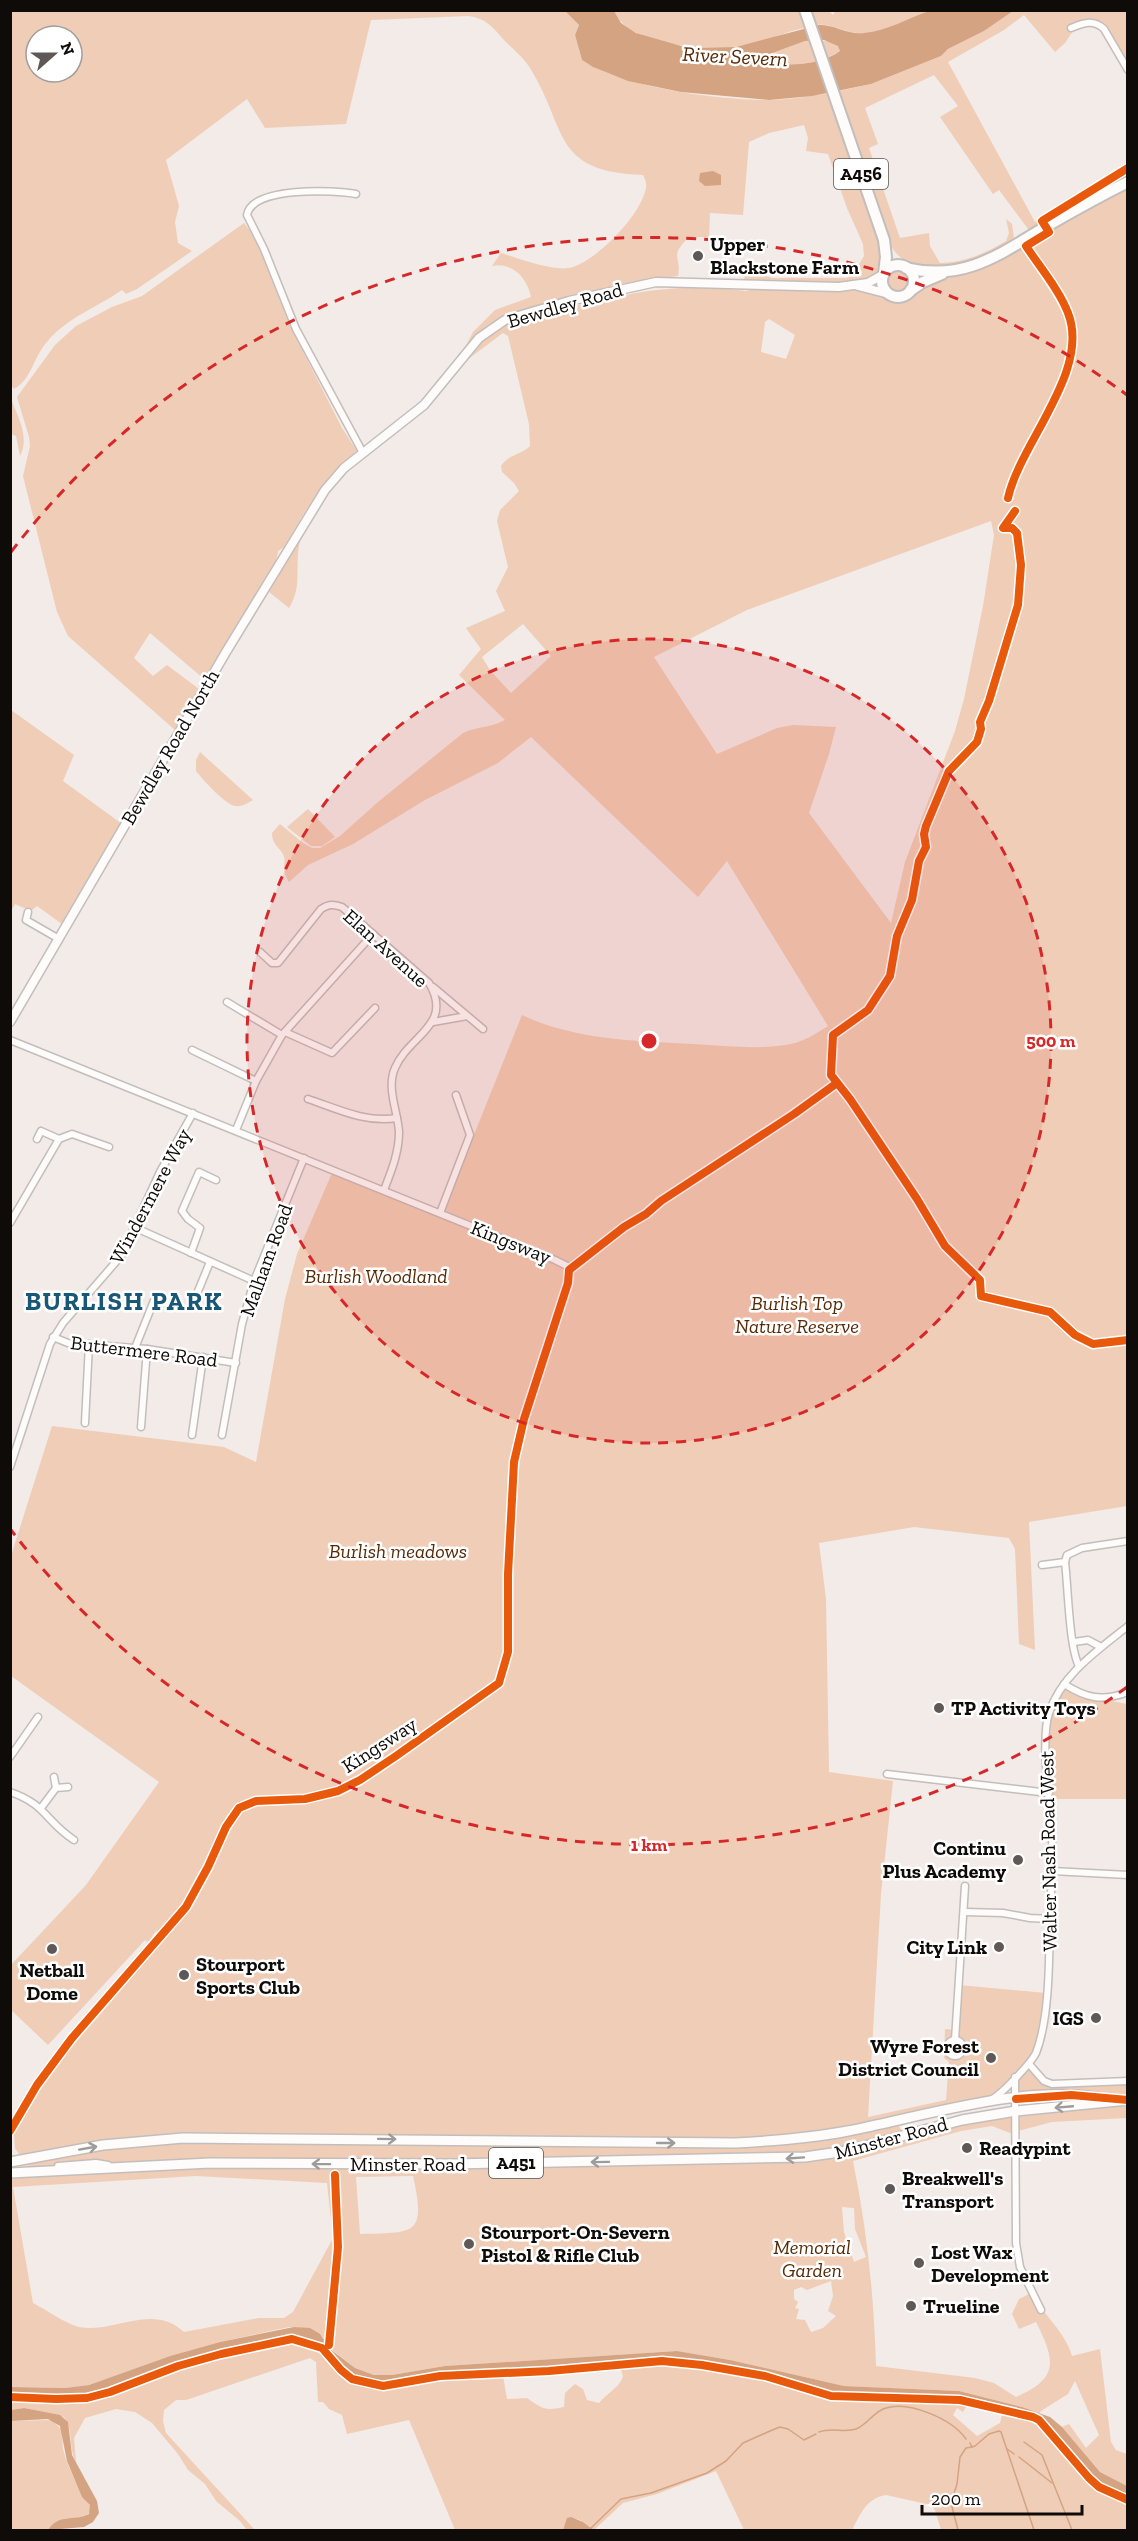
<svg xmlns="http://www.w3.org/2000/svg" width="1138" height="2541" font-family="'Zilla Slab',serif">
	<rect width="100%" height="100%" fill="#f2ebe7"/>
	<g fill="#f0cdb7" fill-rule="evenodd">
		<path d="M836 10 931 11C913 19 877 35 858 33 842 32 832 23 816 25L811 11H829L833 15Z"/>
		<path d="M10 11H565L579 25 575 35 582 60C624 88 718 100 769 100 789 100 809 96 829 93L882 251 880 271C857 291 779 282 746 281L744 278 748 271 773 278H846L852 276 864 256 863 244 847 208 828 154 806 151 808 138 804 125 769 133 749 142 743 215 710 213 709 237H689C668 258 682 255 678 276L621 284 528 308 488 325 460 357 473 332 495 310 531 297C527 277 512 262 492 266L501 253C518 258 556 273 573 267 598 259 641 215 646 188 647 183 645 179 643 175 551 172 568 129 530 68 524 58 513 49 505 41 492 27 488 19 468 16L371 20 346 124 265 128 247 99 166 160 179 206 175 222 178 243 192 251 137 289 126 294 122 290C96 308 66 318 46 343 34 357 31 380 14 389L10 384ZM36 36H72V72H36Z"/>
		<path d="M614 11H800L806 28C788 30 771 40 753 44 718 52 630 49 614 11Z"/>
		<path d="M1013 11H1127V73L1103 30 1093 23 1075 28 1065 43 1055 52 1024 15 1004 30 948 62 1035 222 1100 184 1127 162V178L1034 229H1028L999 190 993 194 940 117 958 106 934 75 865 108 878 144 869 148 900 238 929 233 930 246 940 263C964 263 986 253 1006 241L1009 233 1006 219 1012 224 1014 238C1009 246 1000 249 991 254 961 268 912 281 891 246L839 91 871 84 941 56 948 49 984 31Z"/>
		<path d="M805 41H829L839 46 840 51C820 64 791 67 769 63L767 55Z"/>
		<path d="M1127 187V1506L1029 1522 1035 1650 1019 1644 1015 1549 1009 1538 914 1527 819 1543 826 1599 829 1772 893 1781 881 1894 868 2117 946 2100 949 2062 944 2058 945 2029 956 2030 959 1985 1046 1993 1039 2042 1029 2064 1052 2084 1127 2081V2118L1052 2122 1010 2133 992 2126 961 2131 853 2161C867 2229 874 2297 876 2366L975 2378 994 2383 1016 2397C1060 2378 1055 2360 1036 2322L1019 2329 1012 2314 1019 2299 1031 2293C1043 2314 1066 2333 1072 2356L1100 2349 1111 2442 1116 2450 1127 2454V2486L1100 2472 1062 2427 1069 2424 1086 2448 1099 2435 1075 2381 1068 2394 1041 2411 1039 2415 1022 2407 959 2391 844 2386 730 2360 677 2351 445 2366 392 2375H374L355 2368 326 2345 323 2337 298 2327H289L220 2342 170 2356 89 2385 65 2388 11 2387V2178L44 2175 43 2167 21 2165 25 2155 19 2154 15 2148 14 2134 23 2113 66 2054 195 1903 240 1811 228 1830 221 1826 194 1886 160 1933 156 1931 148 1942 145 1940 48 2045 11 2010 10 1966 86 1885 159 1782 11 1676V1556L52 1426 224 1447 256 1462 285 1299 297 1254 332 1173 566 1269 568 1275 521 1416 528 1418 573 1275 567 1266 569 1264 443 1212 522 1015C574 1040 637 1041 694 1044 725 1046 760 1050 791 1044 805 1041 815 1034 828 1026L727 861 698 897 531 737 498 763 425 800 353 844 308 865 289 882C279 866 288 865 283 854 278 846 272 844 272 833L280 824 303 843 312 848H320L340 836 378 802 463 733C477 726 491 728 505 720L459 675 481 649 466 628 505 611 496 591 508 567 497 521 500 510 519 491 514 483 502 472 501 466C509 454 521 455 530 446L529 424 508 336 503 333 467 360C477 349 488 332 503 325 525 315 550 311 574 306 636 292 681 282 746 291L754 289 855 290 901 299 918 288 959 274 1021 246 1026 249 1029 247V241ZM1031 248C1046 272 1067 297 1073 325 1084 369 1032 451 1012 493L1007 494C1010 477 1023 460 1030 444 1047 411 1080 356 1067 318 1059 294 1040 272 1026 251ZM769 319 795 335 786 359 761 352 765 322ZM991 521 994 535 983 606 964 699 955 731 905 862 891 923 809 813 829 754 836 727 793 725 777 728 717 754 654 657 747 610ZM523 624 551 656 511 693 490 670 482 657ZM1015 2078 1016 2099 1094 2096V2104L940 2124 904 2135 896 2121 997 2096ZM196 2176 327 2183 333 2238 293 2312 284 2318H259L184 2332C152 2302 113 2334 79 2327 66 2324 45 2309 33 2303L13 2187ZM413 2176C427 2237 413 2232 360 2234L356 2177ZM842 2207 854 2208 855 2229 866 2257 854 2262 844 2232ZM831 2281 833 2296 828 2311 836 2316 823 2328 811 2332 805 2320 796 2319 799 2309 795 2308 798 2302 794 2299V2290L801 2287 807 2290Z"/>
		<path d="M244 223 255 237 290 326 342 428 357 451C324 476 305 512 284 547L278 551 276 562 204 679 150 633 134 658 153 676 167 665 199 689 175 730 68 636 57 612 23 476 30 446 29 437 17 397 55 345 76 326 112 307 142 296Z"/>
		<circle cx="898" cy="281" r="12"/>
		<path d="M11 399C18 417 30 438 20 456L16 436 11 434Z"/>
		<path d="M301 538C293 562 304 585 289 608L269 592Z"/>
		<polygon points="11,710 74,755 63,781 122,824 62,924 37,906 31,911 15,904 11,911"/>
		<path d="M200 752 253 800C248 803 242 807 235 806 226 805 202 779 196 771V760Z"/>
		<polygon points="308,809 335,837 322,846 311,846 287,827"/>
		<polygon points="1064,1684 1101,1699 1127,1704 1127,1799 1049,1799 1046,1726"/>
		<path d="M295 2338 307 2340 324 2348 338 2366 354 2378 385 2385 446 2375 559 2370 658 2361 704 2364 765 2376 822 2393 967 2400 1042 2420 1093 2478 1127 2498V2530H941L935 2510 931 2505 886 2495C866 2498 860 2515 852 2530H744L716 2471 657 2494 623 2503 594 2530C586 2524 578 2516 567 2519L563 2530H455L409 2420 347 2434 342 2415 329 2409 323 2402H318L316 2362 310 2358 186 2400H176L164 2410 163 2421 166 2433 255 2530H247L240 2521 216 2501 205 2484 188 2470 178 2454 152 2423 135 2412 116 2409 85 2418 74 2438 76 2462C68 2447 74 2431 64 2417L24 2408 11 2410V2395L82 2397 100 2394 180 2364 223 2352ZM621 2369 623 2377C618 2389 607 2393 599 2403L587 2400 583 2389 575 2384 565 2393 564 2407C544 2411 543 2409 527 2398L507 2399 503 2376ZM967 2405 1002 2415 1000 2423 977 2436 953 2415 957 2408 963 2412Z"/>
		<path d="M52 2420 62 2430C63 2436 62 2442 63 2449 68 2469 79 2489 90 2505V2512C80 2523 59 2513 48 2530H11V2421Z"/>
	</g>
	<g fill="#d4a382" fill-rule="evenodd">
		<path d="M565 11H614L621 23 636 33 688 48 736 47 819 25C836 25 848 35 864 33 887 31 908 18 930 11 944 7 995 11 1013 11L984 31 948 49 941 56 871 84 812 96 769 100 681 92 628 81 593 67 582 60 575 35 579 25ZM824 40 838 46 840 51C821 65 791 66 769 63L767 55 805 41Z"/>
		<polygon points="713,171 721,175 721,185 705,186 699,181 700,173"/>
		<polygon points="294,2327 310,2328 320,2334 330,2349 355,2368 374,2375 392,2375 445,2366 677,2351 730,2360 844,2386 959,2391 1022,2407 1050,2417 1062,2427 1100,2472 1127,2486 1127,2498 1093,2478 1047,2424 1032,2416 958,2399 828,2394 765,2376 685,2362 658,2361 559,2370 456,2374 385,2385 354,2378 338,2366 324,2348 307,2340 295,2338 223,2352 180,2364 100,2394 71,2398 11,2395 11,2387 65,2388 89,2385 170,2356 220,2342"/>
		<path d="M24 2408 60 2415 68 2422 72 2455 97 2501 99 2513 93 2522 84 2527 48 2530C59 2513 74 2522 89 2514L90 2505 82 2497 67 2461 60 2426 48 2419 11 2421V2410Z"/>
		<polygon points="571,2517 583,2522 594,2530 563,2530 567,2518"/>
	</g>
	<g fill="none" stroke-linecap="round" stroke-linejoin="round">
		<g stroke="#d4a382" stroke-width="1.5">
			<path d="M819 2432C832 2427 844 2433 856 2429 867 2425 874 2411 886 2408 910 2401 952 2419 966 2439"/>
			<polyline points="1024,2442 1042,2455 1072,2530"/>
			<polyline points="970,2443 972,2447 975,2446 989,2434 999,2431 1001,2432 1034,2530"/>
			<polyline points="1007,2449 1014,2454"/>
			<polyline points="1019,2457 1052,2483"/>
			<polyline points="589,2530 621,2499 651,2493 707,2473 726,2461 743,2443 770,2431 780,2427 788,2429 804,2440 816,2434"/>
			<polyline points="958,2530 951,2503 957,2484 960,2457 966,2448 972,2447"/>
		</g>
		<g stroke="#c3bebb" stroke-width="9">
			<g id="street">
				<path d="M1071 28C1084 23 1093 19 1104 29L1128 70"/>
				<path d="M356 194C335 190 252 186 247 215L264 249 296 329 363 453"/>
				<polyline points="28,912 26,920 59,939"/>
				<path d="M260 952 272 963H278L321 909C329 904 333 904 342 907L429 983C454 1025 409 1035 395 1068 386 1088 398 1112 399 1132 399 1153 391 1172 384 1190"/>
				<polyline points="433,987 483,1029"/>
				<polyline points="227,1002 282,1035"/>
				<polyline points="433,1022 467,1016"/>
				<polyline points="285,1032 332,1053 375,1008"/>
				<polyline points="10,1040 555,1260 567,1266 570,1273 524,1419 514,1462 508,1574 508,1652 499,1683 396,1756 360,1780 338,1791 305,1799 256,1801 239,1808 226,1827 208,1867 186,1907 72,2038 37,2085 10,2131"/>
				<polyline points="192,1050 256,1081"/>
				<path d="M308 1099C338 1109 365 1123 397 1118"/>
				<polyline points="236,1130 256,1081 282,1035 373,934"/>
				<polyline points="37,1139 41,1131 59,1139"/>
				<polyline points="440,1213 470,1135 456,1095"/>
				<polyline points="10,1223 59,1139 72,1134 109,1147"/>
				<polyline points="136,1228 254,1281"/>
				<polyline points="191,1253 200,1228 188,1219 182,1211 199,1172 216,1180"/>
				<polyline points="194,1301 210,1262"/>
				<polyline points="53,1337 68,1343 147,1349 236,1363"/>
				<polyline points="135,1348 155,1298"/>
				<polyline points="85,1423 89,1344"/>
				<polyline points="141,1427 147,1349"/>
				<polyline points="192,1435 203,1357"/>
				<polyline points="222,1435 242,1324 254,1281 304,1158"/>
				<polyline points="10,1467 50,1344 63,1323 121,1256 160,1172 193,1113"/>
				<polyline points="1042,1565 1065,1562"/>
				<polyline points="1074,1642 1088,1640 1101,1647"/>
				<path d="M1079 1666C1069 1647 1068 1586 1065 1562L1067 1555 1082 1548 1128 1541"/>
				<path d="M1064 1684C1086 1698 1102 1702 1128 1692"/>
				<polyline points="10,1757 38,1717"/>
				<polyline points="887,1774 1049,1793"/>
				<polyline points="54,1777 56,1788 68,1787"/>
				<path d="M10 1792C46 1804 46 1822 74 1840"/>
				<polyline points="41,1808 56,1788"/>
				<polyline points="1052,1871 1128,1875"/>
				<polyline points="965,1912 1003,1913 1030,1918 1050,1919"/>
				<polyline points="955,2040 965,1886"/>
				<circle cx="955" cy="2048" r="8"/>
				<polyline points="1029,2064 1044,2081 1052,2084 1128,2081"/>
				<polyline points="1015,2077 1016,2243 1020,2267 1041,2310"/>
				<path d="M992 2099C1002 2094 1031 2063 1036 2053 1050 2017 1049 1957 1050 1918 1051 1890 1053 1863 1052 1836 1050 1805 1040 1740 1049 1713 1061 1675 1098 1650 1128 1626"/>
				<polyline points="58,2166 96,2163 108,2165"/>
			</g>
		</g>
		<g stroke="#c3bebb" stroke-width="11">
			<g id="secondary">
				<polyline points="858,286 889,294"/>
				<polyline points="10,1022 226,652 325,490 344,468 424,405 479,338 505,320 569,301 656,282 839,287 868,283 884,274"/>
			</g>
		</g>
		<g stroke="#c3bebb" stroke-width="12">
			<g id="primary">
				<path d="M10 2162 103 2145 183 2138 735 2143C773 2141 811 2138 848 2131 925 2116 1034 2081 1110 2100"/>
				<polyline points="10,2173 210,2163 453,2164 805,2157 846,2151 962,2120 1016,2111 1128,2100"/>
			</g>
		</g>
		<g stroke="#c3bebb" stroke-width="14">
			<g id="highway">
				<polyline points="805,10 884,240 886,257 884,273"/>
				<circle cx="898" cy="281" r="16"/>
				<path d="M906 268C964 282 1000 254 1047 226 1073 211 1100 196 1128 182"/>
				<polyline points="911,290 923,282 942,274"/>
			</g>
		</g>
		<use href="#street" stroke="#fdfcfb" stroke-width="6"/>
		<use href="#secondary" stroke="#fdfcfb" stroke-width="8"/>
		<use href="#primary" stroke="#fdfcfb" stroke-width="9"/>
		<use href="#highway" stroke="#fdfcfb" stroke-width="10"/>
		<g stroke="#fff" stroke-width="11">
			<g id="cycleway">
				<path d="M1008 498C1020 443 1091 371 1068 313 1060 291 1039 266 1026 246L1049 232 1042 221 1128 168"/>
				<polyline points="1015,511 1003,528 1012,528 1017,533 1021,565 1018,605 989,701 980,722 981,729 977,742 949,771 926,826 924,834 926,847 919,861 912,900 897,936 890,976 868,1010 833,1035 831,1075 850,1099 917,1199 945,1246 980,1280 981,1296 1050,1312 1075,1335 1093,1344 1128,1340"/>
				<polyline points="1016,2099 1071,2095 1128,2100"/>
				<polyline points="10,2131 37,2085 72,2038 186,1907 208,1867 226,1827 239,1808 256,1801 305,1799 338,1791 360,1780 396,1756 499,1683 508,1652 508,1574 514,1462 524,1419 568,1283 569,1270 624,1227 646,1214 661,1201 794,1114 837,1083"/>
				<polyline points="329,2345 338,2247 335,2175"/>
				<polyline points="10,2397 56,2399 87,2398 110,2392 178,2366 221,2354 292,2339 322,2348 341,2370 352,2379 383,2386 440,2376 549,2371 662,2361 702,2365 765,2376 831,2396 960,2400 1033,2417 1039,2420 1089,2478 1099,2487 1128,2500"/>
			</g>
		</g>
		<use href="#cycleway" stroke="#e8590c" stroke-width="8"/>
	</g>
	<defs><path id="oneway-shaft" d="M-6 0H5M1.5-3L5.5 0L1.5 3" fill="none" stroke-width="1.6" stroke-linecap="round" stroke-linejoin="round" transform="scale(1.5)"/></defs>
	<g stroke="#9d9c9a">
		<use href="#oneway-shaft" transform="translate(1064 2107) rotate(175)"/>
		<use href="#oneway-shaft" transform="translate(387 2139) rotate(1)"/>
		<use href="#oneway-shaft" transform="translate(666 2143)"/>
		<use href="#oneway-shaft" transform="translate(88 2148) rotate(-10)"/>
		<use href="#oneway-shaft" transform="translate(795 2158) rotate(176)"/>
		<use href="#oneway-shaft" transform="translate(600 2162) rotate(179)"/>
		<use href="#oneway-shaft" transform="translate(321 2164) rotate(-179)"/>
	</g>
	<circle cx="649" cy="1041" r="402" fill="#d62828" fill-opacity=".12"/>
	<g fill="none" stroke="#d62828" stroke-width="3" stroke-dasharray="10 8">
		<circle cx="649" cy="1041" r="402"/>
		<path d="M1127 1687A804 804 0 0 1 11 1530M11 552A804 804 0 0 1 1127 395"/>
	</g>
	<g fill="#5e5956" stroke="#fff" stroke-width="2">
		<circle cx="698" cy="256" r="6"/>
		<circle cx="939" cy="1708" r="6"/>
		<circle cx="1018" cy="1860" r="6"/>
		<circle cx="999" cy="1947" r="6"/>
		<circle cx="52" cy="1949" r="6"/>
		<circle cx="184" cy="1975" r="6"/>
		<circle cx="1096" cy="2018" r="6"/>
		<circle cx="991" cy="2058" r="6"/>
		<circle cx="967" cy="2148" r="6"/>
		<circle cx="890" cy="2189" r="6"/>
		<circle cx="469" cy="2244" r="6"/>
		<circle cx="919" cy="2263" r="6"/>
		<circle cx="911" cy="2306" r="6"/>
	</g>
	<g text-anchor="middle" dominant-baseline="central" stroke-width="5" stroke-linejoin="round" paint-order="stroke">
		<g fill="#fff" stroke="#565452" stroke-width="1.5">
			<rect x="834" y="159" width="54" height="30" rx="4.5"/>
			<rect x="489" y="2148" width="54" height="30" rx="4.5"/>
		</g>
		<g font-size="18" font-weight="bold" fill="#0e0b08">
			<text x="861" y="174">A456</text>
			<text x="516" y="2163">A451</text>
		</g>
		<g font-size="20" font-weight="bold" fill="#0e0b08" stroke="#fff" text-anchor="start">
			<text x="710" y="244">Upper<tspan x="710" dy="23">Blackstone Farm</tspan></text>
			<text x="951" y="1708">TP Activity Toys</text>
			<text x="1006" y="1848" text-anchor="end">Continu<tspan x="1006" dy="23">Plus Academy</tspan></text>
			<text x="987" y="1947" text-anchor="end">City Link</text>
			<text x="196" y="1964">Stourport<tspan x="196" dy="23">Sports Club</tspan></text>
			<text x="52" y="1970" text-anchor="middle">Netball<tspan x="52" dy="23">Dome</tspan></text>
			<text x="1084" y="2018" text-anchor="end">IGS</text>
			<text x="979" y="2046" text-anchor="end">Wyre Forest<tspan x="979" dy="23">District Council</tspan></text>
			<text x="979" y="2148">Readypint</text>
			<text x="902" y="2178">Breakwell's<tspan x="902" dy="23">Transport</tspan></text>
			<text x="481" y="2232">Stourport-On-Severn<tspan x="481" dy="23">Pistol &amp; Rifle Club</tspan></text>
			<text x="931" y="2252">Lost Wax<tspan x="931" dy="23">Development</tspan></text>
			<text x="923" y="2306">Trueline</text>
		</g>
		<g font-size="20" fill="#0e0b08" stroke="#fff">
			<text transform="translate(565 305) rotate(-16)">Bewdley Road</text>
			<text transform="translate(170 747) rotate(-60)">Bewdley Road North</text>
			<text transform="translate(386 948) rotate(42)">Elan Avenue</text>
			<text transform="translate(150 1196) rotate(-62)">Windermere Way</text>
			<text transform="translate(511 1242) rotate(22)">Kingsway</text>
			<text transform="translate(266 1260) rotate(-70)">Malham Road</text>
			<text transform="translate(144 1351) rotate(7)">Buttermere Road</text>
			<text transform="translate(379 1745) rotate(-33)">Kingsway</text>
			<text transform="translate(1048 1851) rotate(-91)">Walter Nash Road West</text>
			<text transform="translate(891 2138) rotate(-15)">Minster Road</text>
			<text x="408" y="2164">Minster Road</text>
		</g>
		<g font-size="20" font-style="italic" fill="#562a06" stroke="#fff">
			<text x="376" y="1276">Burlish Woodland</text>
			<text x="797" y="1303">Burlish Top<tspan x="797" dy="23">Nature Reserve</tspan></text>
			<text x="398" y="1551">Burlish meadows</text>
			<text x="812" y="2247">Memorial<tspan x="812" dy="23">Garden</tspan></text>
		</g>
		<g font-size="21" font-style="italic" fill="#572b06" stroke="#fff">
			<text transform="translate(735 56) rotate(3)">River Severn</text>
		</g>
		<g font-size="26" font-weight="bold" letter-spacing="1.5" fill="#195776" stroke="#fff">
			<text x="124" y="1301">BURLISH PARK</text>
		</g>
	</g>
	<circle cx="649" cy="1041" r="9" fill="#d62828" stroke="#fff" stroke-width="3"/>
	<g font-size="18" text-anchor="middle" font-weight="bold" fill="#d62828" stroke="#fff" stroke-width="5" stroke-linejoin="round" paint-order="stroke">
		<text x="1051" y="1047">500 m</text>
		<text x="649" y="1851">1 km</text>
	</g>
	<rect width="1138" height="2541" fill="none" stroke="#0e0b08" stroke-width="24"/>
	<g transform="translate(54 54) rotate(69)"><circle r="28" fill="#ffffff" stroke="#9f9d9c" stroke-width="1.5"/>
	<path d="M0-4.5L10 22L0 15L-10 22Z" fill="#5e5956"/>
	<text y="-9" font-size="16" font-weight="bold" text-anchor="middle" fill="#0e0b08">N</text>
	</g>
	<path d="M922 2505v9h160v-9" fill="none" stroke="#0e0b08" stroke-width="3"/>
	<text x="931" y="2505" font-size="18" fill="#0e0b08" stroke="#ffffff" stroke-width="4.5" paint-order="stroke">200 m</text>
</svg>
